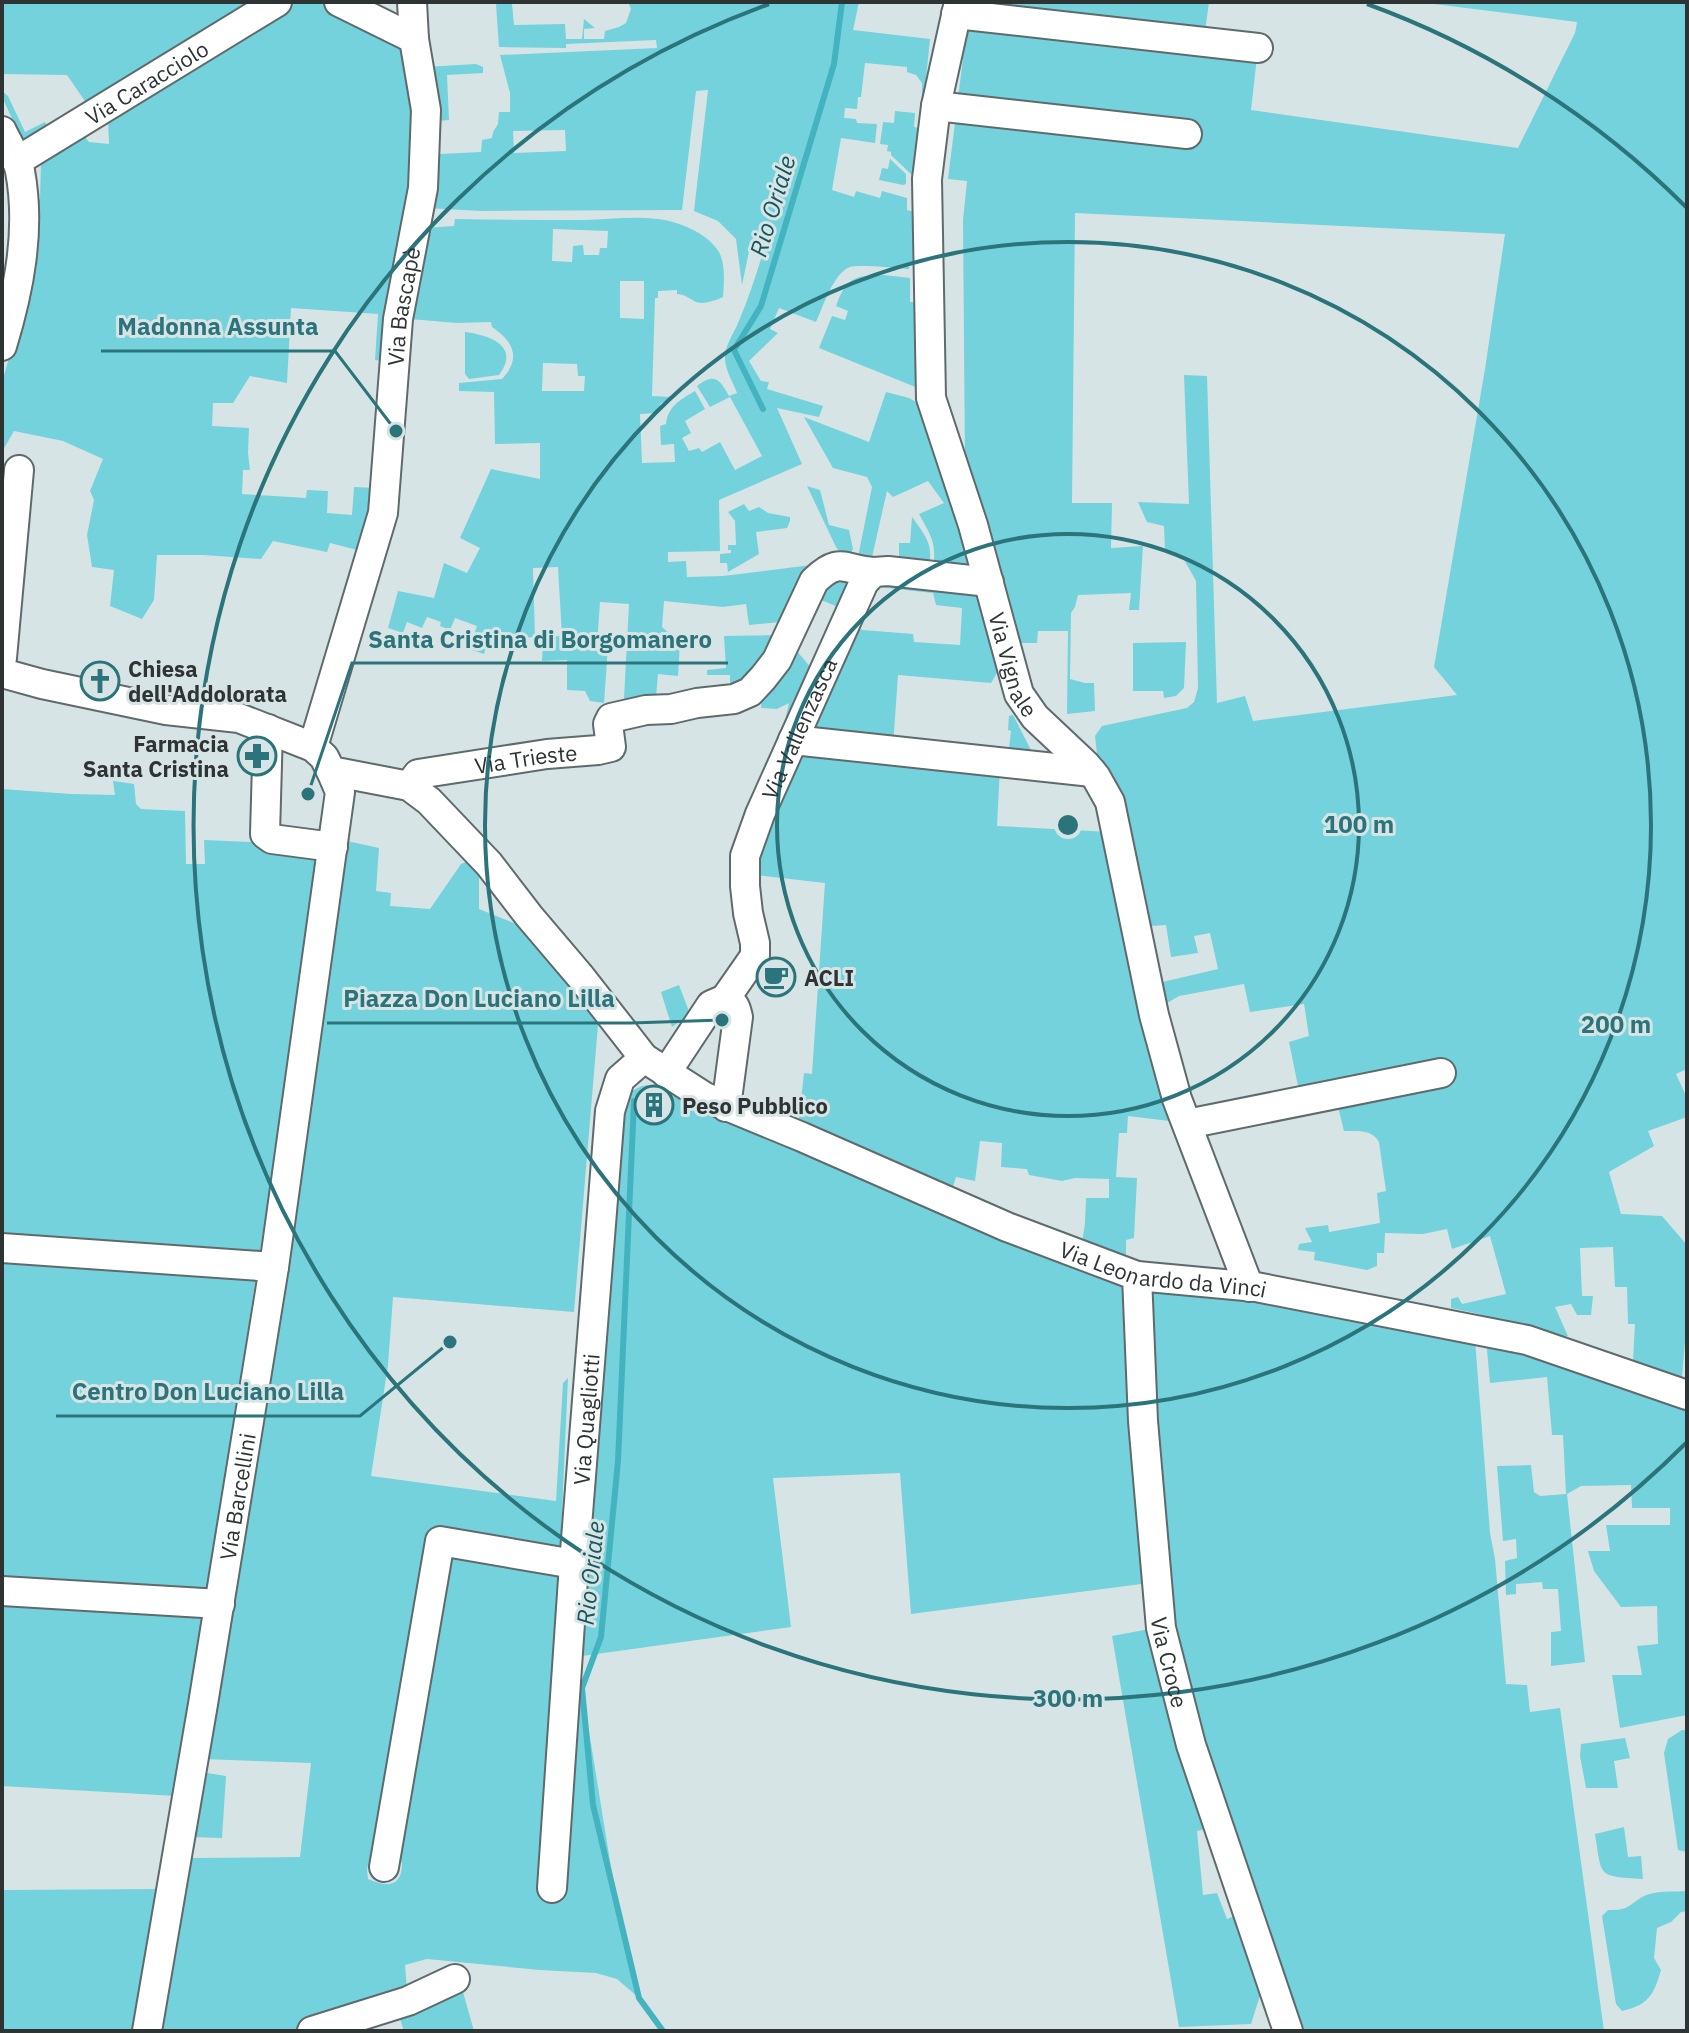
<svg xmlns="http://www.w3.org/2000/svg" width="1689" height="2033" font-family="'IBM Plex Sans',sans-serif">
	<rect width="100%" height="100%" fill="#d7e4e5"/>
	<g fill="#74d2dc" fill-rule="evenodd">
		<polygon points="2,2 260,2 89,107 67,75 2,74"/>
		<polygon points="287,2 330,2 413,49 417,186 388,362 375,360 378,314 291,308 287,383 250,376 233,403 213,403 212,426 249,428 248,453 250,470 243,470 242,494 306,498 307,490 328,491 327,513 352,515 354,487 377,488 361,551 330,543 327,552 273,541 261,559 203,555 157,555 154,600 142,619 110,606 114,570 92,567 87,535 94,500 90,491 103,459 63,441 14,431 3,450 4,465 2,465 2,382 26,301 35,203 40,199 41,161 81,132 89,142 109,144 108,120"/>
		<path d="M628 2H859L853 30 930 39 924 98 922 97V83L916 75 907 72V67L865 63 861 97H858L857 109 845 108 844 118 856 119 857 123 877 124 875 143 841 138 832 190 854 197 856 191 880 198 882 191 907 198V210L921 214 922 263 909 262V269C898 268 858 264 850 267 834 272 823 307 816 322L779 308 770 329 778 333 749 361 761 381 769 382 767 389 823 406 819 417 777 408 802 464 719 500 720 551 668 552V562L686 561 687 577 723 576 811 565 781 622 749 625 746 604 723 607 664 601 662 627 680 643 678 676 658 674 656 698 624 699 629 604 600 602 597 645 608 646 604 703 590 701 585 691 567 690V660L542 661 543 637 562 636 558 567 533 568 535 637 519 638V648L486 646 484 654 469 649 477 626 455 618 450 630 440 626 441 622 427 617 422 628 407 622 403 633 388 628 398 591 434 598 444 563 467 573 480 548 460 538 491 469 540 479V443L495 444 494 392 459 391V383L502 379C522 358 513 341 492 327L491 322 457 323 410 319 424 228 454 226 455 219C498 220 541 220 584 220 609 219 633 216 658 219 677 221 705 232 717 249 726 261 724 282 723 297 716 300 704 305 696 302 688 298 687 295 677 294V290L658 291V298H655L652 396 672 397 660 404 659 413 640 414 642 463 675 462 674 444 661 445 660 426 666 424C668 406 680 400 695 391L705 409 685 421 691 433 682 438 689 451 699 448 702 452 720 442 735 470 762 456 730 397 710 407 697 386C715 372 720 380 729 396L737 393C733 382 725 370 725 358 725 345 733 335 738 323 749 298 757 272 765 246L751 242 742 285 736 239 718 221 694 211 708 90 696 91 682 210 481 211 426 208 425 67 476 64 483 67V73L447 75 449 120 438 121 440 154 481 152 482 140 492 138 493 132 498 124 499 112H510V93L500 55 657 48 656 40 566 44V48L499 47 496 4H512L514 25 565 24 566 39H582L584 19 595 28 584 29V39H604L605 31 619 27 626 23 631 9ZM565 130 566 151 514 153 513 131ZM553 229 608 231 607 248H600L599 255H584L583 245 573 246 572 262 552 261ZM620 281H644V319L620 318ZM543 363 577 364 578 376H585L584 391H542Z"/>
		<path d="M970 2H1209L1203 46 1257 57 1251 110 1518 148 1575 33 1577 22 1418 2H1687V1069L1676 1074 1687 1098V1117L1648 1131 1654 1146 1609 1172 1621 1214 1662 1216 1687 1245V1342H1685L1682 1377 1633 1360 1635 1324H1628L1627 1287H1615L1613 1247 1580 1248 1582 1296H1593L1591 1315H1577L1571 1304 1555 1307 1568 1336 1559 1337 1475 1313 1451 1308V1299L1458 1297 1462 1304 1506 1294 1490 1236 1452 1249 1447 1229 1423 1234 1385 1233 1384 1253H1377V1266L1367 1270 1314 1260 1315 1252 1298 1250 1299 1244 1312 1242 1305 1228 1328 1225 1329 1232 1380 1223 1377 1193 1386 1191 1379 1142C1372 1129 1358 1131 1344 1131L1336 1099 1299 1091 1289 1042 1309 1036 1304 1004 1250 1012 1244 984 1179 996 1157 1009 1154 984 1218 969 1210 933 1194 936 1198 953 1171 957 1166 925 1151 926 1143 922 1114 798 1097 754 1095 736 1102 726 1187 708 1194 702 1198 688 1196 581 1182 556 1165 551 1164 526 1147 522 1138 502 1189 504 1184 375 1207 376 1217 703 1245 696 1253 721 1457 695 1434 667 1485 369 1505 234 1075 213 1072 503H1112L1111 548 1143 546 1139 610H1129L1131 593 1078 595 1075 607 1071 613 1070 679 1085 683H1094L1095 711 1067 714 1068 631H1038L1037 643H1014L965 465 963 220 967 181 948 179Z"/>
		<polygon points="2,91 8,96 25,132 45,122 49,129 23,142 2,97"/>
		<polygon points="895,111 915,113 914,127 919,128 914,177 891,155 891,152 887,151 888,145 880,144 883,122 894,123"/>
		<polygon points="890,159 906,174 906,184 903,185 879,180 882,168 888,169"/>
		<path d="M884 275 910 278V302H923L918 388 819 348 832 316 845 320 848 311 836 306C847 276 855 276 884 275Z"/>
		<path d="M465 332C489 335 521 346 499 375L469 379 465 374Z"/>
		<path d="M886 392 909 398 928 409 973 575 933 573C936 543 934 541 919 514L944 503 928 481 893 497 887 491 872 557 883 562 858 557 872 487 867 477 833 468 804 417 869 442Z"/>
		<polygon points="807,486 820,490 829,525 849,530 853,549 849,556 841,553 836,547"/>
		<polygon points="744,504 749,511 759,507 768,513 790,517 790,521 787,528 756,532 759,554 728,572 727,563 720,563 720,554 731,553 731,550 728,550 728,545 736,545 735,521 728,512"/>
		<path d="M912 517C928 539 933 544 929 573L899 569V543H910Z"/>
		<polygon points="848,576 851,584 840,608 812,596 818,584"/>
		<polygon points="873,576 982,586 1003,663 991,683 898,675 893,746 813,737 806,721 851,626 863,630 913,634 914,642 960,645 962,608 936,605 933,593 868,586"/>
		<polygon points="784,635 730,696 730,675 707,675 707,670 726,668 724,636"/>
		<polygon points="1186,642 1184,688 1176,696 1164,698 1163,691 1133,691 1133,643"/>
		<polygon points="791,644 812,669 790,721 785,721 789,703 777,709 761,708 762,698"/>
		<polygon points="1013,715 1032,752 978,754 979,745 1009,748 1011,731 1008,730 1009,716"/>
		<polygon points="798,745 1000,767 997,826 1110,832 1178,1122 1128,1116 1127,1133 1119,1133 1116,1177 1137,1178 1134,1238 1126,1240 1126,1258 1082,1243 1085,1223 1086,1198 1109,1198 1109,1179 1075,1178 1062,1181 1029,1175 1027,1169 1001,1167 1002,1143 980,1141 975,1181 956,1177 951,1193 798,1128 804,1073 812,1074 825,883 755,875 765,816"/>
		<path d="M113 781 134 784 136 804 141 809 185 811 186 864H205L204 840 275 843 328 851C307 986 280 1121 259 1257 231 1436 205 1616 176 1796L2 1786V789L71 794 115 795Z"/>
		<path d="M347 841 379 848 376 891 391 893 390 906 430 909 461 864 472 859 479 865V909L541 934 600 1001 574 1312 393 1297 388 1365 371 1476 556 1501 563 1383 568 1378 560 1555 432 1531 379 1852 371 1854 367 1869 368 1879C386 1887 402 1888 402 1863L396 1856 448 1550 565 1570 620 1102C640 1083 643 1083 670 1088L1131 1285 1149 1583 911 1614 900 1473 773 1478 791 1627 575 1657 582 1688 620 1923 639 1998 617 1979 596 1973 540 1970 427 1959 405 1965 408 2001 292 2031H161L188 1858 300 1857 311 1763 203 1759Z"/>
		<polygon points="679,985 690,1014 672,1027 661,992"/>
		<polygon points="1141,1285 1248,1295 1475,1340 1490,1533 1495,1559 1506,1684 1527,1685 1530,1712 1560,1708 1604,2031 1304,2031 1297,2024 1178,1687"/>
		<polygon points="1486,1339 1687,1407 1687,1715 1620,1728 1612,1675 1642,1675 1637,1646 1658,1644 1657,1606 1621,1607 1594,1571 1588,1551 1610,1551 1606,1525 1670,1525 1670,1508 1632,1508 1631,1485 1581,1486 1567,1494 1585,1662 1551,1666 1551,1632 1561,1631 1558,1589 1543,1589 1542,1582 1516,1584 1516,1594 1506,1595 1505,1561 1517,1558 1516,1539 1503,1541 1497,1466 1531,1465 1534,1492 1540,1496 1566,1494 1563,1435 1552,1435 1547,1377 1490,1383"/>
		<polygon points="1155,1628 1206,1829 1197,1831 1203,1895 1217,1893 1227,1919 1242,1913 1264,1983 1251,2024 1179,2027 1112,1636"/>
		<polygon points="1682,1730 1687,1730 1687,1852 1678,1850 1664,1753 1668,1739"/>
		<polygon points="1625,1738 1630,1758 1614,1761 1618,1788 1586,1788 1580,1756 1581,1744"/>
		<polygon points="201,1772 226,1776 222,1838 191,1837"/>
		<path d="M1624 1827 1628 1857 1641 1856 1643 1879C1597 1876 1602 1878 1595 1834Z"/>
		<polygon points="161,1889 138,2031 2,2031 2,1890"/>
		<path d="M1687 1891V1911L1681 1912 1671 1922 1657 1928 1654 1958 1661 1970C1654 1994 1649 2005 1622 2011L1616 2004 1602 1916 1608 1910C1629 1910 1626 1907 1642 1897 1655 1890 1673 1892 1687 1891Z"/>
		<polygon points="463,1992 474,2031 404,2031 397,2010"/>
	</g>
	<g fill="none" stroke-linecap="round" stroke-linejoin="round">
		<g stroke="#43b4bf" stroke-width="6">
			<polyline points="763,409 734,350 761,306 834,64 842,2"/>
			<polyline points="634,1101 618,1461 601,1637 582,1688 593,1805 639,1998 663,2031"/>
		</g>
		<g stroke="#5f6a6c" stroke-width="32">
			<g id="minor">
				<polyline points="339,2 414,39"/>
				<path id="s1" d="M959 2 936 106 927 179 931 398 973 525 1019 694 1035 717 1086 765 1096 777 1110 802 1154 1015 1177 1099 1249 1287"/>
				<polyline points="956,14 1258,48"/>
				<polyline points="936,106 1187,134"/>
				<path d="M2 131C8 144 17 157 20 171 31 230 19 290 2 346"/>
				<path id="s2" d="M16 160 27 155 277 2"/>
				<polyline points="2,658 19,470"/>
				<path id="s3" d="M2 673 42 684 166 710 239 718 313 747 324 757 331 771 409 786 429 801 489 864 529 916 580 976 644 1058 705 1097 802 1137 1007 1227 1137 1276 1256 1287 1527 1340 1687 1395"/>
				<polyline points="268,729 265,834 272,839 333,847"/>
				<polyline points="793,740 1092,772"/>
				<path id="s4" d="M313 747 383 513 398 319 423 188 426 110 414 39 412 2"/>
				<path id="s5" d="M409 786 418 774 547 754 598 750 611 747 608 724 611 718 646 710 671 709 697 703 734 699 750 692 763 678 777 660 814 581C840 556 843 570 874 572"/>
				<path id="s6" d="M725 999 755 956V943L748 913 745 886V856L760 814 864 582 874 572 888 571 989 582"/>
				<path d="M666 1073 711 1005 725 999C735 1003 736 1008 738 1017L726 1107"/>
				<polyline points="1187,1124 1441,1073"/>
				<polyline points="2,1248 274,1267"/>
				<path id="s7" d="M1137 1276 1143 1421 1161 1628 1191 1745 1288 2031"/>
				<polyline points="2,1591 220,1604"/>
				<polyline points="384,1867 440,1541 574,1564"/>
				<path id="s8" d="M552 1888 574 1564 610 1111 620 1079 644 1058"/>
				<path id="s9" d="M147 2031 203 1704 274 1267 340 792 331 771"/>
				<polyline points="312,2031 408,2001 455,1979"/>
			</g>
		</g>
		<use href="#minor" stroke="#fff" stroke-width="28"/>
	</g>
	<g fill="none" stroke="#2b747b" stroke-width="4">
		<circle cx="1068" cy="825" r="291"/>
		<circle cx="1068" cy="825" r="583"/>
		<path d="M1686 1443A874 874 0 1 1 769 4M1367 4A874 874 0 0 1 1686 207"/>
	</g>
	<defs>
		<g id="church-ring" transform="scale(2)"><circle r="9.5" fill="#d7e4e5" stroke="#2b747b" stroke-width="1.5"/><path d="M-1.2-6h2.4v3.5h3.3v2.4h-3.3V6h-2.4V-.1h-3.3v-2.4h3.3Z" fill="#2b747b"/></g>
		<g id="pharmacy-ring" transform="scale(2)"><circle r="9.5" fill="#d7e4e5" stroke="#2b747b" stroke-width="1.5"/><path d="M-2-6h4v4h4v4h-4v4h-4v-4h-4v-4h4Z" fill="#2b747b"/></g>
		<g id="cafe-ring" transform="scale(2)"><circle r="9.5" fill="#d7e4e5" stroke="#2b747b" stroke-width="1.5"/><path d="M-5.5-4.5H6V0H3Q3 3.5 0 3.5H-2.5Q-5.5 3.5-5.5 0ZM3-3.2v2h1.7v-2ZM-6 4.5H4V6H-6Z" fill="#2b747b"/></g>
		<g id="building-ring" transform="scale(2)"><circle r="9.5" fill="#d7e4e5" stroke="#2b747b" stroke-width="1.5"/><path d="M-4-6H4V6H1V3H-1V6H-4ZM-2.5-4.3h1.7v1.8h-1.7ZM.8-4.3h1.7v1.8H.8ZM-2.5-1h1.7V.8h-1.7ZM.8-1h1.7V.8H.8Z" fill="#2b747b"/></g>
	</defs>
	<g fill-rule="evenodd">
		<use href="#church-ring" x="100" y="681"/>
		<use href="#pharmacy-ring" x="257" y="756"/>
		<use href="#cafe-ring" x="776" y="977"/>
		<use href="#building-ring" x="654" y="1105"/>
	</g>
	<g text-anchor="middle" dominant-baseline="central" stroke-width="6" stroke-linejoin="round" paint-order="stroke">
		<g font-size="22" fill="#2e3334" stroke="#d7e4e5">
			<text stroke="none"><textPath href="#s2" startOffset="152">Via Caracciolo</textPath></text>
			<text stroke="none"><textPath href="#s4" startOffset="452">Via Bascapè</textPath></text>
			<text stroke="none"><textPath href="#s1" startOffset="678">Via Vignale</textPath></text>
			<text stroke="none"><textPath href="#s6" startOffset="292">Via Vallenzasca</textPath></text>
			<text stroke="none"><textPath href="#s5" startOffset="124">Via Trieste</textPath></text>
			<text stroke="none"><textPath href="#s3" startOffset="1356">Via Leonardo da Vinci</textPath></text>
			<text stroke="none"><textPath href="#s8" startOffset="470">Via Quagliotti</textPath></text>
			<text stroke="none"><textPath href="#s9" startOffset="542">Via Barcellini</textPath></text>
			<text stroke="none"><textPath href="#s7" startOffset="388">Via Croce</textPath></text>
		</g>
		<g font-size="22" font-weight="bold" fill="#2e3334" stroke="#d7e4e5" text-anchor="start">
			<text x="128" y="668">Chiesa<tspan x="128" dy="25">dell'Addolorata</tspan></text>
			<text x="229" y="743" text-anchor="end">Farmacia<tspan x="229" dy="25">Santa Cristina</tspan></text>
			<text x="804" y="977">ACLI</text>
			<text x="682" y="1105">Peso Pubblico</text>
		</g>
		<g font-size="24" font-style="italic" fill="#16565c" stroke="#d7e4e5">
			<text transform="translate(772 206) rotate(-73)">Rio Oriale</text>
			<text transform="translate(590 1573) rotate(-84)">Rio Oriale</text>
		</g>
	</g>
	<circle cx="1068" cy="825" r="12" fill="#2b747b" stroke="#d7e4e5" stroke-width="4"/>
	<g font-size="24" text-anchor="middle" font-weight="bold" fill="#2b747b" stroke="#d7e4e5" stroke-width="6" stroke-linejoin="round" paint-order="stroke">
		<text x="1359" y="833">100 m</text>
		<text x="1616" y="1033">200 m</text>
		<text x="1068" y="1707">300 m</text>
	</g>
	<path fill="none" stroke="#2b747b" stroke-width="3" d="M396 431L335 351H101M308 794L352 663H728M722 1020L631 1023H327M450 1342L360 1416H56"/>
	<g fill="#2b747b" stroke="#d7e4e5" stroke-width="3">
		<circle cx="396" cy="431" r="8"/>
		<circle cx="308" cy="794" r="8"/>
		<circle cx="722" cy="1020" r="8"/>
		<circle cx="450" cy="1342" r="8"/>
	</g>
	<g font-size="24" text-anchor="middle" font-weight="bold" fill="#2b747b" stroke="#d7e4e5" stroke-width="6" stroke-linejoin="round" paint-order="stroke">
		<text x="218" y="335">Madonna Assunta</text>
		<text x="540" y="648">Santa Cristina di Borgomanero</text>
		<text x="479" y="1007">Piazza Don Luciano Lilla</text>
		<text x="208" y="1400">Centro Don Luciano Lilla</text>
	</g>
	<rect width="1689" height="2033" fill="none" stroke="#2e3334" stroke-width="8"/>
</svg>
